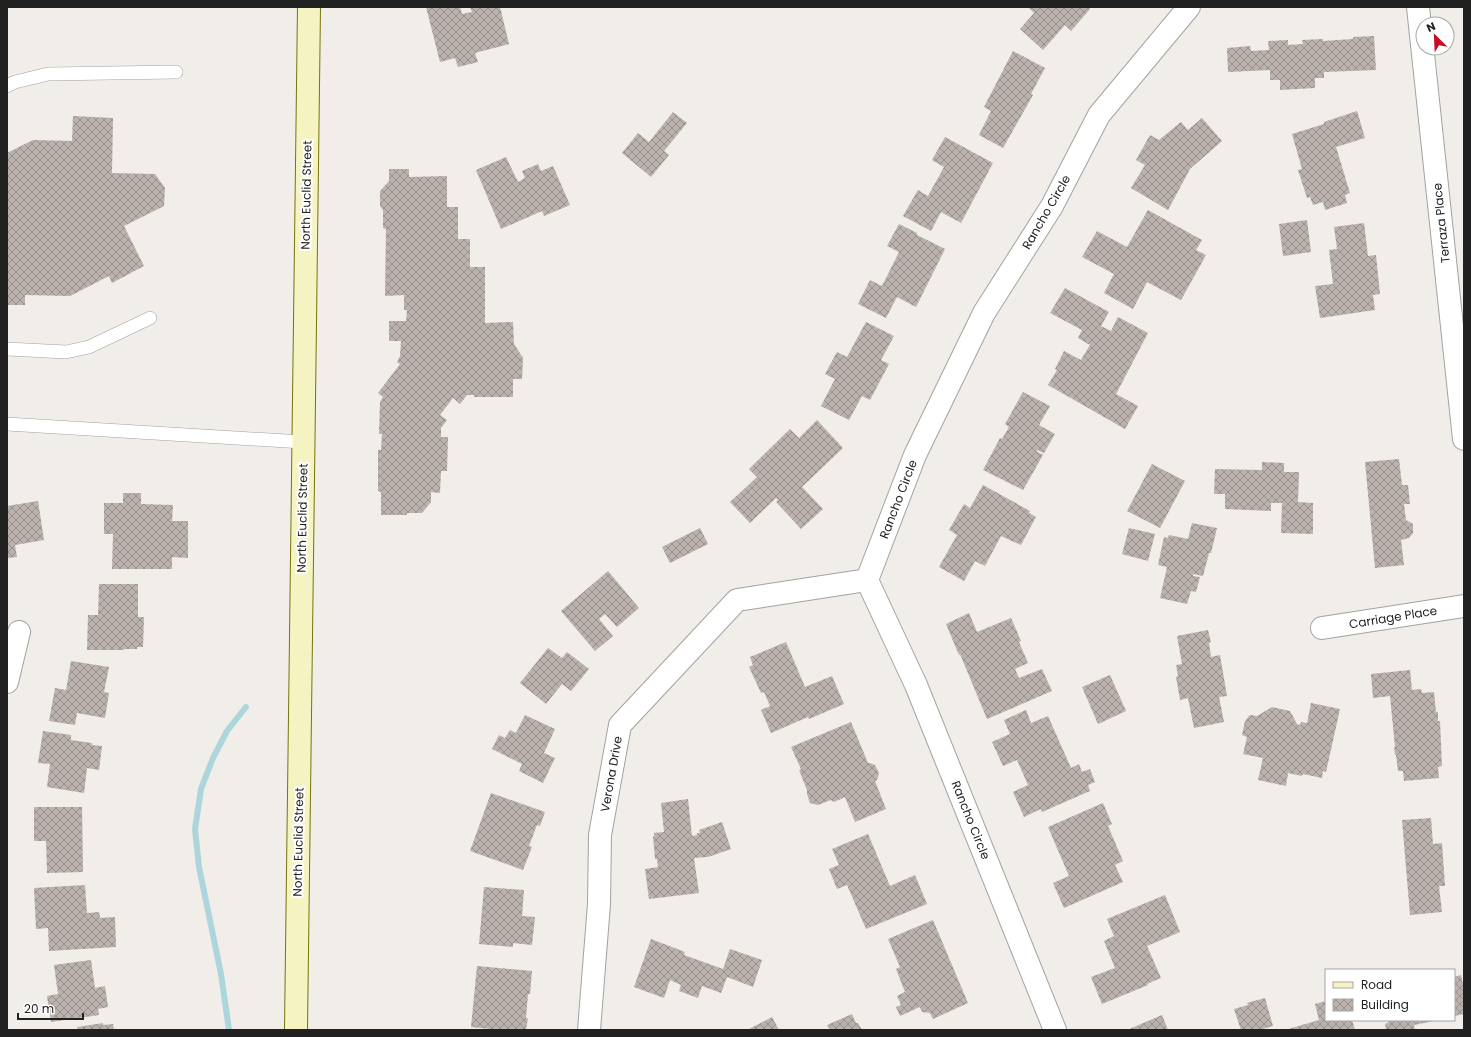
<svg xmlns="http://www.w3.org/2000/svg" width="1471" height="1037" font-family="Poppins,sans-serif">
	<defs>
		<pattern id="building-cross-hatch" width="8" height="8" patternUnits="userSpaceOnUse"><rect width="8" height="8" fill="#bbb2ae"/><path d="M0 0l8 8M0 8l8-8" fill="none" stroke="#98908d"/></pattern>
	</defs>
	<rect width="100%" height="100%" fill="#f1ede9"/>
	<g fill="none" stroke-linecap="round" stroke-linejoin="round">
		<polyline stroke="#acd6db" stroke-width="6" points="229,1030 221,974 199,867 195,829 201,789 213,758 227,731 246,707"/>
	</g>
	<g fill="url(#building-cross-hatch)">
		<polygon points="426,7 460,7 462,14 472,12 470,7 486,7 486,8 500,7 509,44 475,53 478,62 458,67 455,58 440,62"/>
		<polygon points="1028,7 1088,7 1090,9 1071,31 1065,25 1043,50 1020,29 1034,13"/>
		<polygon points="1374,36 1376,70 1324,72 1324,78 1315,78 1315,88 1280,90 1280,80 1270,80 1270,70 1228,72 1227,48 1250,46 1251,51 1269,50 1268,41 1288,40 1288,45 1303,44 1302,40 1323,39 1323,41 1353,39 1353,37"/>
		<polygon points="1013,51 1045,68 1031,94 1033,95 1003,148 979,135 991,111 984,107"/>
		<polygon points="1357,111 1365,138 1336,147 1350,193 1345,195 1347,203 1325,210 1323,202 1313,205 1310,197 1307,198 1298,170 1302,169 1292,134 1324,124 1324,122"/>
		<polygon points="673,112 687,123 664,151 669,155 651,177 622,153 638,133 649,142"/>
		<polygon points="73,116 113,118 112,173 155,174 165,188 164,206 124,226 144,266 112,283 109,276 70,296 25,295 25,305 7,305 7,153 33,140 72,141"/>
		<polygon points="1202,118 1222,141 1190,169 1168,210 1131,188 1145,165 1136,160 1150,135 1159,140 1181,122 1188,130"/>
		<polygon points="945,137 993,163 961,223 941,212 931,231 903,216 918,190 928,196 944,167 932,160"/>
		<polygon points="506,157 518,182 525,178 522,171 538,164 541,171 553,166 570,205 544,216 542,211 501,229 476,170"/>
		<polygon points="389,169 409,169 409,177 447,176 447,207 458,207 458,239 470,239 470,267 485,267 485,323 513,322 514,344 523,358 522,379 513,379 513,397 474,397 474,395 467,395 460,404 453,398 440,415 447,420 441,428 441,437 448,437 447,471 441,471 440,493 431,492 431,502 422,513 407,513 407,515 381,515 381,492 378,491 378,450 381,450 382,434 379,434 380,402 383,397 378,393 400,364 397,362 400,356 401,341 389,341 389,321 406,321 407,310 404,310 404,295 385,296 386,229 383,228 383,210 380,206 380,191 389,181"/>
		<polygon points="1148,210 1202,240 1196,250 1206,255 1181,300 1147,282 1133,309 1104,293 1114,274 1082,257 1097,231 1127,247"/>
		<polygon points="1307,220 1311,252 1283,256 1279,224"/>
		<polygon points="1364,223 1368,256 1376,255 1380,294 1373,295 1375,310 1320,318 1315,286 1333,284 1329,250 1337,249 1334,227"/>
		<polygon points="899,224 917,233 917,235 945,249 916,307 897,297 886,318 858,304 870,280 882,286 899,252 887,246"/>
		<polygon points="1065,288 1109,312 1101,326 1111,331 1118,317 1148,333 1116,394 1138,406 1125,429 1048,385 1057,370 1055,369 1064,351 1081,360 1090,345 1078,338 1082,330 1050,313"/>
		<polygon points="866,322 894,336 881,360 889,364 870,400 862,396 849,420 821,406 835,379 825,374 837,352 847,357"/>
		<polygon points="1023,392 1050,406 1039,425 1055,434 1044,453 1037,450 1036,451 1043,455 1023,490 983,470 1000,438 1002,439 1009,427 1005,424"/>
		<polygon points="817,420 843,448 802,487 823,509 801,529 776,502 778,500 776,498 750,523 730,502 757,477 749,469 790,429 799,438"/>
		<polygon points="1399,459 1402,485 1408,485 1410,504 1404,504 1406,520 1413,524 1413,533 1409,538 1401,540 1404,565 1375,568 1365,462"/>
		<polygon points="1262,462 1284,463 1284,472 1299,472 1298,502 1313,503 1313,534 1281,533 1282,503 1271,503 1271,511 1225,509 1225,494 1214,494 1215,469 1262,470"/>
		<polygon points="1152,464 1185,481 1160,528 1127,511"/>
		<polygon points="983,485 1030,511 1029,513 1036,517 1021,545 1001,536 985,566 975,561 964,581 939,567 957,535 949,530 964,504 970,508"/>
		<polygon points="123,493 141,493 141,504 173,505 172,521 188,521 188,558 172,557 172,569 112,569 113,534 104,534 104,503 123,503"/>
		<polygon points="38,501 44,540 15,545 17,557 7,558 7,506"/>
		<polygon points="1192,523 1217,528 1211,553 1209,553 1203,576 1193,574 1193,576 1200,577 1196,592 1191,591 1187,604 1160,598 1167,567 1158,565 1164,537 1168,538 1169,535 1188,539"/>
		<polygon points="700,528 708,544 670,563 662,547"/>
		<polygon points="1129,528 1155,534 1148,561 1122,554"/>
		<polygon points="608,571 639,608 617,627 605,614 599,619 613,636 595,651 561,611"/>
		<polygon points="99,584 138,584 138,617 144,617 143,647 137,647 137,649 124,649 124,650 87,650 88,615 98,615"/>
		<polygon points="969,613 977,632 1011,618 1021,641 1019,642 1028,663 1015,669 1019,678 1042,669 1052,691 987,719 960,654 959,655 946,624"/>
		<polygon points="1208,630 1211,642 1209,643 1211,657 1220,655 1227,696 1219,697 1224,722 1194,728 1188,698 1180,700 1176,677 1178,676 1176,665 1182,664 1177,636"/>
		<polygon points="786,642 805,687 832,676 844,704 809,719 808,717 771,733 761,710 770,706 764,692 761,693 749,667 753,665 750,657"/>
		<polygon points="548,648 562,658 567,652 589,669 571,691 562,684 546,704 520,683"/>
		<polygon points="71,661 109,667 104,692 109,693 105,718 77,713 75,725 49,721 55,688 66,690"/>
		<polygon points="1410,670 1412,690 1421,689 1422,693 1434,692 1436,712 1438,712 1438,721 1440,721 1442,766 1438,767 1439,778 1404,781 1403,771 1398,771 1396,755 1395,755 1394,747 1395,747 1390,696 1373,698 1371,674"/>
		<polygon points="1110,675 1126,711 1098,724 1082,687"/>
		<polygon points="1311,703 1340,709 1326,772 1323,771 1322,778 1303,774 1302,776 1288,773 1286,786 1258,780 1263,758 1243,754 1247,737 1242,735 1245,721 1250,715 1257,716 1272,707 1290,711 1297,724 1300,725 1301,722 1307,723"/>
		<polygon points="1026,710 1031,723 1048,716 1071,768 1079,764 1082,772 1090,769 1095,782 1088,785 1090,791 1042,812 1041,809 1024,817 1013,792 1028,785 1017,760 1003,766 992,742 1010,734 1004,720"/>
		<polygon points="525,715 555,729 544,753 555,758 543,783 519,771 522,764 492,749 499,735 505,738 510,730 516,733"/>
		<polygon points="851,722 868,763 870,763 875,765 879,773 877,780 875,781 886,809 855,822 845,797 834,802 831,800 818,805 810,803 807,794 807,790 799,770 801,769 791,747"/>
		<polygon points="43,731 71,735 71,740 92,743 92,745 102,746 99,770 87,768 84,793 47,787 50,764 38,763"/>
		<polygon points="491,793 545,812 540,826 537,825 529,846 532,847 523,870 470,851"/>
		<polygon points="688,799 692,836 697,835 697,833 700,833 699,830 722,822 731,849 708,857 694,858 699,893 649,899 645,869 658,867 657,859 655,859 653,836 654,836 654,833 664,832 661,803"/>
		<polygon points="1103,803 1112,824 1108,826 1123,861 1115,865 1123,882 1064,908 1053,883 1069,876 1048,827"/>
		<polygon points="34,807 82,807 83,872 47,873 46,841 34,841"/>
		<polygon points="1431,818 1433,844 1442,843 1445,886 1439,886 1442,912 1410,915 1402,820"/>
		<polygon points="868,834 890,886 915,875 927,904 866,929 847,885 837,889 829,869 839,865 832,849"/>
		<polygon points="85,885 87,913 99,912 100,918 115,917 116,947 49,951 48,928 36,929 34,888"/>
		<polygon points="484,887 524,890 522,916 535,917 532,945 513,943 513,947 479,944"/>
		<polygon points="1165,895 1180,932 1147,946 1161,978 1147,984 1148,985 1102,1004 1091,977 1115,968 1104,941 1114,936 1107,919"/>
		<polygon points="933,920 968,1003 933,1019 930,1013 922,1012 920,1007 900,1016 896,1007 901,1005 897,996 905,992 896,969 900,967 888,939"/>
		<polygon points="651,939 685,952 684,955 723,969 730,949 762,960 753,987 727,977 721,993 702,986 698,998 679,991 681,985 670,980 664,998 634,987"/>
		<polygon points="91,960 95,988 105,986 108,1007 98,1009 99,1015 51,1022 47,996 58,994 54,965"/>
		<polygon points="477,966 532,971 530,994 528,994 526,1018 528,1018 526,1030 500,1030 471,1027"/>
		<polygon points="1461,975 1464,988 1464,1014 1454,1016 1454,977"/>
		<polygon points="1265,998 1273,1026 1259,1030 1241,1030 1234,1009 1248,1005 1247,1003"/>
		<polygon points="1326,1001 1326,1020 1352,1020 1355,1030 1285,1030 1319,1020 1315,1004"/>
		<polygon points="852,1014 856,1023 858,1023 862,1030 830,1030 827,1025"/>
		<polygon points="1162,1015 1168,1030 1127,1030"/>
		<polygon points="772,1017 779,1030 747,1030"/>
		<polygon points="1388,1020 1434,1020 1434,1021 1414,1025 1415,1030 1386,1030 1385,1024 1389,1022"/>
		<polygon points="103,1023 103,1025 113,1024 114,1030 78,1030 77,1027"/>
	</g>
	<g fill="none" stroke-linecap="round" stroke-linejoin="round">
		<g stroke="#a2a2a2" stroke-width="14">
			<g id="lane">
				<polyline points="7,86 15,82 48,74 176,72"/>
				<polyline points="7,349 66,352 89,347 150,318"/>
				<polyline points="7,424 303,442"/>
			</g>
		</g>
		<g stroke="#a2a2a2" stroke-width="24">
			<g id="street">
				<polyline points="1418,7 1464,439"/>
				<polyline points="1322,628 1464,606"/>
				<polyline points="7,682 19,632"/>
				<polyline points="589,1030 599,904 600,835 620,725 737,600 867,580"/>
				<polyline points="1055,1030 916,685 867,580 915,455 984,313 1052,206 1099,115 1189,7"/>
			</g>
		</g>
		<g stroke="#75740c" stroke-width="24">
			<polyline id="secondary" points="296,1030 309,7"/>
		</g>
		<use href="#lane" stroke="#fff" stroke-width="13"/>
		<use href="#street" stroke="#fff" stroke-width="22"/>
		<use href="#secondary" stroke="#f6f3c2" stroke-width="22"/>
	</g>
	<g text-anchor="middle" dominant-baseline="central" stroke-width="4" stroke-linejoin="round" paint-order="stroke">
		<g font-size="12" fill="#212121" stroke="#fff">
			<text transform="translate(306 195) rotate(-89)">North Euclid Street</text>
			<text transform="translate(1046 212) rotate(-60)">Rancho Circle</text>
			<text transform="translate(1441 223) rotate(-96)">Terraza Place</text>
			<text transform="translate(898 499) rotate(-69)">Rancho Circle</text>
			<text transform="translate(302 518) rotate(-89)">North Euclid Street</text>
			<text transform="translate(1393 617) rotate(-9)">Carriage Place</text>
			<text transform="translate(611 774) rotate(-80)">Verona Drive</text>
			<text transform="translate(971 820) rotate(68)">Rancho Circle</text>
			<text transform="translate(298 842) rotate(-89)">North Euclid Street</text>
		</g>
	</g>
	<rect width="1471" height="1037" fill="none" stroke="#212121" stroke-width="16"/>
	<rect x="1325" y="969" width="130" height="52" fill="#ffffff" stroke="#a6a6a6"/>
	<rect x="1333" y="982" width="20" height="6" fill="#f6f3c2" stroke="#a6a6a6"/>
	<text x="1361" y="989" font-size="12" fill="#212121">Road</text>
	<rect x="1333" y="999" width="20" height="12" fill="url(#building-cross-hatch)" stroke="#a6a6a6"/>
	<text x="1361" y="1009" font-size="12" fill="#212121">Building</text>
	<g transform="translate(1435 36) rotate(336)"><circle r="19" fill="#ffffff" stroke="#a6a6a6"/>
	<path d="M0-3L7 15L0 10L-7 15Z" fill="#c60d23"/>
	<text y="-6" font-size="11" font-weight="bold" text-anchor="middle" fill="#212121">N</text>
	</g>
	<path d="M18 1013v6h65v-6" fill="none" stroke="#212121" stroke-width="2"/>
	<text x="24" y="1013" font-size="12" fill="#212121" stroke="#ffffff" stroke-width="3" paint-order="stroke">20 m</text>
</svg>
